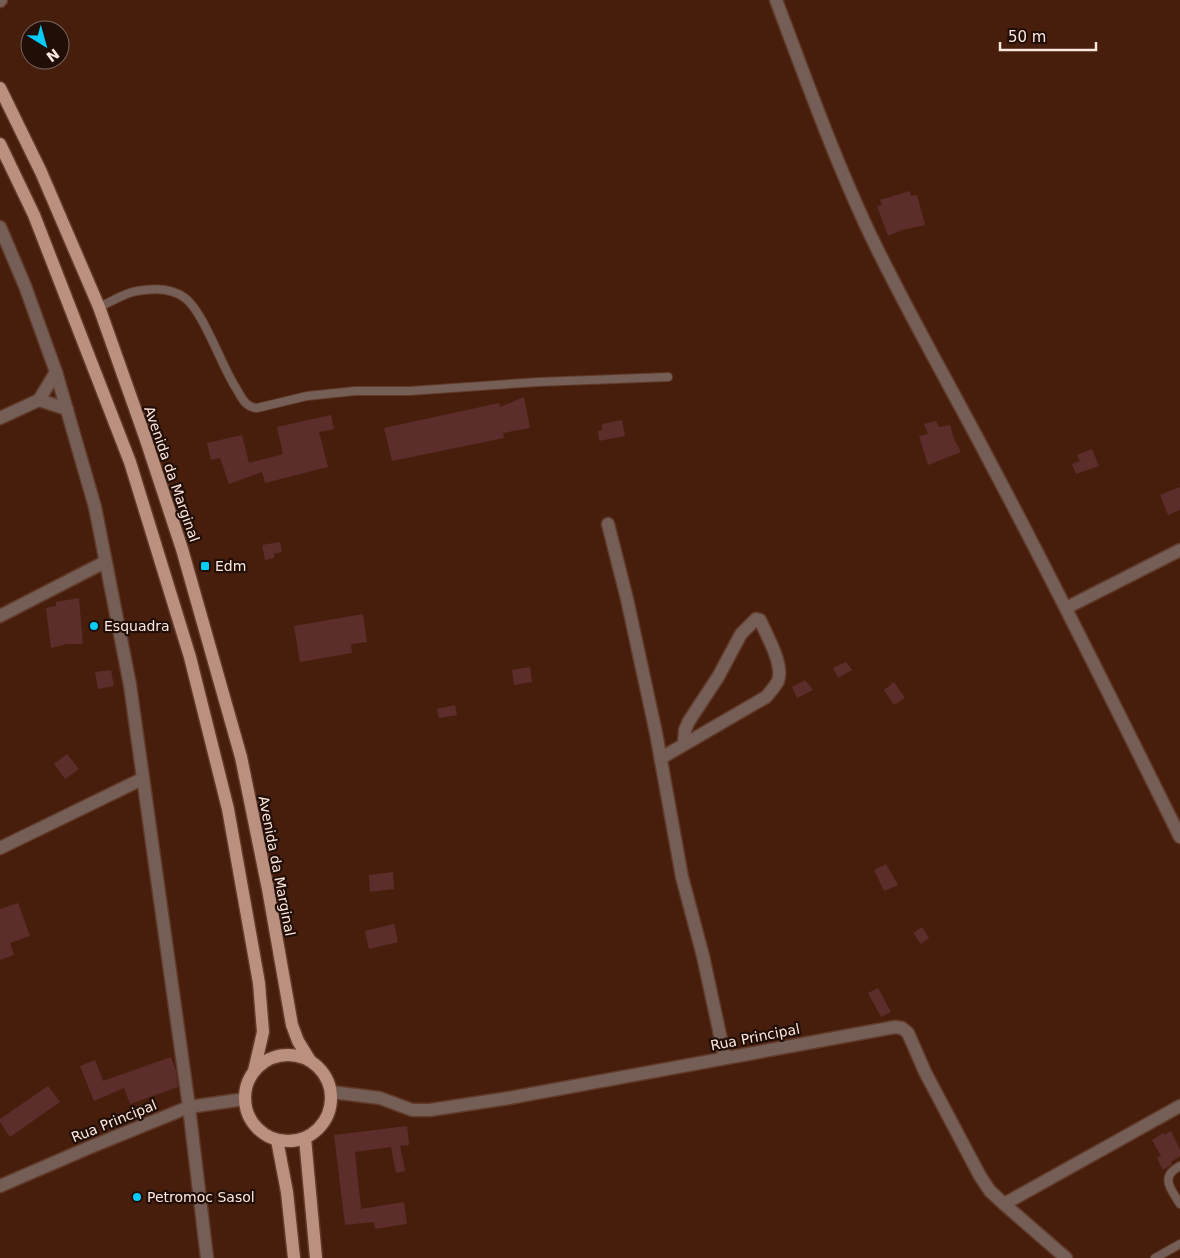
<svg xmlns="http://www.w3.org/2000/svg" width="1180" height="1258" font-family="'DejaVu Sans',sans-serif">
	<rect width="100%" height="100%" fill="#471e0c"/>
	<g fill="#5d2d2c">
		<polygon points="910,191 911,196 917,195 925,225 902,230 888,236 877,206 882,205 880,200"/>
		<polygon points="524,397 530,428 503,433 504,438 392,461 384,428 499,403 500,407"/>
		<polygon points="331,415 334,429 319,432 328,467 265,483 262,472 229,484 220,458 211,460 207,443 242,435 249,463 283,454 277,427"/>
		<polygon points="622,420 625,436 599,441 598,431 602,430 602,424"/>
		<polygon points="936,421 939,427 950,425 954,439 961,452 928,465 919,436 928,434 924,424"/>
		<polygon points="1092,449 1099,466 1076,474 1072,464 1080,461 1077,455"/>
		<polygon points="1180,487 1180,510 1168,515 1160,495"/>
		<polygon points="280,542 282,552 274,554 274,558 265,560 262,545"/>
		<polygon points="79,598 83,644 67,644 51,648 46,608 56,606 56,602"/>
		<polygon points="363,614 367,642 351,644 352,653 300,662 294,626"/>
		<polygon points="846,662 852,670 838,678 833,668"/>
		<polygon points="530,667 532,682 514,685 512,670"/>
		<polygon points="111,670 114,686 98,689 95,672"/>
		<polygon points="805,680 813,690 797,698 792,687"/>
		<polygon points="894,682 905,698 894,705 884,690"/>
		<polygon points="455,705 457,715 439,718 437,709"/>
		<polygon points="67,754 79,769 65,779 54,764"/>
		<polygon points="886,864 898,885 884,891 874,870"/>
		<polygon points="393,872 394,889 370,892 369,875"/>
		<polygon points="18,903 30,936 10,943 14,955 0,960 0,909"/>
		<polygon points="394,924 398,942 369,949 365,931"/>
		<polygon points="922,927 929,938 921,944 913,933"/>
		<polygon points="878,988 891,1012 881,1017 868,993"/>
		<polygon points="171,1057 176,1071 178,1087 130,1104 124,1088 94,1101 80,1066 95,1060 103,1081"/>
		<polygon points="48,1086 60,1102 10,1137 0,1122 0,1119"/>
		<polygon points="407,1126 409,1145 400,1146 405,1171 396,1173 391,1147 355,1152 361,1209 404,1202 407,1224 375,1229 374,1222 345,1225 334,1135"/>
		<polygon points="1171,1131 1180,1150 1180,1156 1171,1162 1172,1164 1163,1170 1157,1158 1161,1156 1152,1140 1163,1133 1164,1135"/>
	</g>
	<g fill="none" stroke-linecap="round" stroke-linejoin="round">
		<g stroke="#613a29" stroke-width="10">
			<g id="lane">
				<path d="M99 307C111 302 124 293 137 291 153 288 172 288 185 298 203 311 222 367 236 388 242 398 245 407 257 408L307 396 355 391H409L538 382 668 377"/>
				<path d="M1180 1166C1159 1177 1171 1189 1180 1204"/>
				<polyline points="1155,1258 1180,1244"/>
			</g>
		</g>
		<g stroke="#613a29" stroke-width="15">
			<g id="street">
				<path d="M776 0C805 77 833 155 868 230 906 310 951 387 992 466 1057 588 1118 712 1180 837"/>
				<polyline points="0,1 1,0"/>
				<polyline points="0,227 25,286 56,372 95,507 130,685 189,1107 207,1258"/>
				<polyline points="39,400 67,409"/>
				<polyline points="0,418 39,400 56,372"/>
				<polyline points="608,524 627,599 656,733 682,877 703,956 725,1058"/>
				<polyline points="1066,608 1180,550"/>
				<polyline points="0,616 105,562"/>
				<path d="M661 758 766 697C770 692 775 687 778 681 784 665 767 636 760 620L756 619 741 634 718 677 689 721 685 730 684 744"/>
				<polyline points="0,848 142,779"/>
				<polyline points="331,1092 380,1098 412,1110 430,1110 509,1098 895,1027 902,1028 908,1033 925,1072 980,1176 990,1191 1004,1204 1066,1258"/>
				<polyline points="0,1186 88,1148 179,1111 189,1107 245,1099"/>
				<polyline points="1004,1204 1180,1106"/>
			</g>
		</g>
		<g stroke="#613a29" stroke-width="15">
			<g id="primary">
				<polyline points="0,88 41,172 99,307 145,437 182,549 241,757 268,889 292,1025 298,1041 309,1059"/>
				<polyline points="0,144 34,215 130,462 190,657 228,809 259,983 263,1032 254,1071"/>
				<circle cx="288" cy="1098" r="43"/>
				<polyline points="305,1138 316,1258"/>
				<polyline points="277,1140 287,1192 294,1258"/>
			</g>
		</g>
		<use href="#lane" stroke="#745e56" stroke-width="8"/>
		<use href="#street" stroke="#745e56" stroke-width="12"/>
		<use href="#primary" stroke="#bc907f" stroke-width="12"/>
	</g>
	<g fill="#07cbf9" stroke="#210e07" stroke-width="2">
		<rect x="200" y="561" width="10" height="10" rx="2.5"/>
		<circle cx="94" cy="626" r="5"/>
		<circle cx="137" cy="1197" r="5"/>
	</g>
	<g text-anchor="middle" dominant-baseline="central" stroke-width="4.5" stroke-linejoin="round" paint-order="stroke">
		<g font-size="14" fill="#fee7de" stroke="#210e07">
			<text transform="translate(172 474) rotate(71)">Avenida da Marginal</text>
			<text transform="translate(277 866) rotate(79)">Avenida da Marginal</text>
			<text transform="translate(755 1037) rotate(-11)">Rua Principal</text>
			<text transform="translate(114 1121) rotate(-22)">Rua Principal</text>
		</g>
		<g font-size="14" fill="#fee7de" stroke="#210e07" text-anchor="start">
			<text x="215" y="566">Edm</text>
			<text x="104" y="626">Esquadra</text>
			<text x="147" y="1197">Petromoc Sasol</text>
		</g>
	</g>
	<g transform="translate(45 45) rotate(143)"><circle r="24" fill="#210e07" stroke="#79655d"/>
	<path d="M0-4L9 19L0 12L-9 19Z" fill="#07cbf9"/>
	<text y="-8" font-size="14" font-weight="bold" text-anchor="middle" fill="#fee7de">N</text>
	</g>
	<path d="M1000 42v8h96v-8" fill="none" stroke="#fee7de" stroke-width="2.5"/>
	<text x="1008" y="42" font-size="15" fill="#fee7de" stroke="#210e07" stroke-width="4" paint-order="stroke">50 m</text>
</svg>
